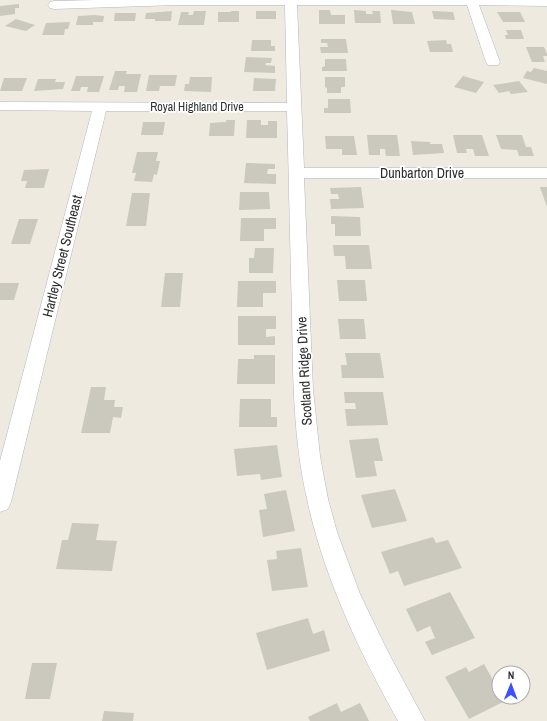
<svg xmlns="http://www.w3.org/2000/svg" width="547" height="721" font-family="'Archivo Narrow',sans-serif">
	<rect width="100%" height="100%" fill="#efeae0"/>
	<g fill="#cbc8be">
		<polygon points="19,4 19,8 15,8 15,14 0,16 0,6"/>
		<polygon points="319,10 330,10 331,15 345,15 345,24 319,24"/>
		<polygon points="354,10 366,11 366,14 373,14 372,11 380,11 381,23 355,23"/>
		<polygon points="391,10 412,12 415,24 393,24"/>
		<polygon points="172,11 171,21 155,21 155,19 145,19 146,13"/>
		<polygon points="194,11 206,11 204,25 178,25 181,12 189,12 188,15 193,15"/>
		<polygon points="231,11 239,11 239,22 218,22 218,12 231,12"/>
		<rect x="256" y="11" width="20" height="8"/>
		<polygon points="432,11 453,12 455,20 434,19"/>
		<polygon points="497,12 520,12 525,22 503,22"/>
		<polygon points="115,13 136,13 135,21 114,21"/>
		<polygon points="78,16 95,15 104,16 103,22 93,22 93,25 76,25"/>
		<polygon points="16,19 35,25 26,31 5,26"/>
		<polygon points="70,22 68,29 65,29 64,35 42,35 46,23"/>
		<polygon points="506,30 521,30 524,39 506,39 505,35 508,35"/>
		<polygon points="321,39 346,39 348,53 321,53 320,47 328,47 327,43 321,43"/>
		<polygon points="252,40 271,40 271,46 275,46 275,51 251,51"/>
		<polygon points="446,40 447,44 451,44 453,52 430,52 427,41"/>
		<polygon points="526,47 544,47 547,54 547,56 543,56 545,62 532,62"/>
		<polygon points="246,57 272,58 271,63 266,63 265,65 275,66 275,73 244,72"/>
		<polygon points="325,59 346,59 347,71 322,71 322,67 325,66"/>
		<polygon points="534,68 547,71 547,84 523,78 527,71 531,72"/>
		<polygon points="115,71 127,71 126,74 141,74 137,92 124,92 125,86 119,86 118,90 109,90"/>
		<polygon points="149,75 177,75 175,86 160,86 159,91 146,91"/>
		<polygon points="76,76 104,76 99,92 87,92 88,87 81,87 80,91 71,91"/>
		<polygon points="463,76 484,82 476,93 454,87"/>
		<polygon points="190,77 212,77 211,92 184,91 185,84 189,84"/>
		<polygon points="325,77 345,77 345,87 341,87 341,93 327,93 327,88 325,87"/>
		<polygon points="4,78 27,78 22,91 0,91"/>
		<polygon points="254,78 276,79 275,91 253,91"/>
		<polygon points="38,79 56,79 55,82 65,82 63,89 34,91"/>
		<polygon points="519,81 528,92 511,94 509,91 499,93 493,85"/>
		<polygon points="328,99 350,99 351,113 324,113 324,108 328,108"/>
		<polygon points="226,120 235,120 234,136 209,136 210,123 226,122"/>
		<polygon points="247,120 261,120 261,125 268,125 268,121 277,121 277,138 246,138"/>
		<polygon points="143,122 165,122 163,135 141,135"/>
		<polygon points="367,135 397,135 400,156 386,156 385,149 380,149 380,155 369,155"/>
		<polygon points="453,135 482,135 489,156 475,156 473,149 466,149 467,153 457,153"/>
		<polygon points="496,135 522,135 526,147 531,147 534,156 519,156 517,150 501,149"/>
		<polygon points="325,136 354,136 357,155 342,155 342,149 326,149"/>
		<polygon points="411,141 430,142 430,144 442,144 444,153 413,155"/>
		<polygon points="137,152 158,152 156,161 160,161 157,175 154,174 152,182 134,181 136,173 132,173"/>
		<polygon points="246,163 275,164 275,169 268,169 267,174 276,174 276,184 244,183"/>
		<polygon points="49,169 44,188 25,188 27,181 21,181 24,170"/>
		<polygon points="361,187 364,208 331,209 330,199 339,199 338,194 331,194 330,188"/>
		<polygon points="540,187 547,187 547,207"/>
		<polygon points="240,192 269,192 270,209 239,210"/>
		<polygon points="132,193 150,193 146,226 126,226"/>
		<polygon points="331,216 360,217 361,236 335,236 335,224 331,224"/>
		<polygon points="241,218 276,218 276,229 264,229 264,241 240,241"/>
		<polygon points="19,219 38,219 30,244 11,244"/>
		<polygon points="333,245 369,245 372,269 346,269 345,256 334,256"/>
		<polygon points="255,248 274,248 273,273 249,273 249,258 254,258"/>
		<polygon points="165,273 183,273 180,307 161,307"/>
		<polygon points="337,280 365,280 367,301 339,301"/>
		<polygon points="238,281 276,281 276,293 263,293 263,307 237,307"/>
		<polygon points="0,283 19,283 14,300 0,300"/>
		<polygon points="238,316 276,316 276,329 266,329 266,337 275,336 275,345 238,345"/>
		<polygon points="338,319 364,319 366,339 340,339"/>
		<polygon points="345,353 380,353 384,378 342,378 341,365 347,365"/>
		<polygon points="254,355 275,355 275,384 237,384 238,359 254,359"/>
		<polygon points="91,387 106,387 104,400 115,400 114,407 123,407 121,418 113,417 110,433 81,433"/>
		<polygon points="344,392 383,392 388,425 347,426 345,409 356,409 355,403 345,403"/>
		<polygon points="240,399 271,399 271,417 277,417 277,427 239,427"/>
		<polygon points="378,438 383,461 374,461 377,476 356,478 349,440"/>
		<polygon points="277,445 282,477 261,480 260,474 237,476 234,449"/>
		<polygon points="395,489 407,521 372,528 361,495"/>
		<polygon points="286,490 295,531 263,537 259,510 267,509 264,494"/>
		<polygon points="72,523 99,524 96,540 117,541 112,571 56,569 62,540 68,540"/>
		<polygon points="433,537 436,543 448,540 462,568 404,586 398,571 390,574 381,552"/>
		<polygon points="301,548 308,587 272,591 267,560 277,559 276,551"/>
		<polygon points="450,592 475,638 432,655 425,642 435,638 430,626 417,632 406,609"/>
		<polygon points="308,618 313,634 324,630 330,651 267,670 256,633"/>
		<polygon points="32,663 57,663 50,699 25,699"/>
		<polygon points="484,664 499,691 499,697 503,697 505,701 469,719 445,677 466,667 469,672"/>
		<polygon points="337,703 341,712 360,703 369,721 310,721 308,717"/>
		<polygon points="104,711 134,713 133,721 102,721"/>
	</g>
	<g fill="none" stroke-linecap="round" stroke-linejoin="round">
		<g stroke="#b4b5c1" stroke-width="1">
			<path id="minor" d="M97 0H547V6L479 5 500 62 498 65H488L486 62 467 5H297L304 168H547V178H304L313 389 320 456 328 499 337 532 360 594 388 652 425 721H398C359 651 324 578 307 499 293 438 293 376 292 313 290 246 289 179 287 111H106L11 502 8 509 0 512V461L92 111 0 110V102L287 103 285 5H178L54 9 50 8 48 5 50 2 54 1Z"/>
		</g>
		<use href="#minor" fill="#fff" fill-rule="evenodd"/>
	</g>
	<g text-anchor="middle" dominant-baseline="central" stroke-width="3.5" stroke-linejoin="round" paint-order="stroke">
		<g font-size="12" fill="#2e2e2e" stroke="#fff">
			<text x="197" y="107">Royal Highland Drive</text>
		</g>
		<g font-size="14" fill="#2e2e2e" stroke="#fff">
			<text x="422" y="173">Dunbarton Drive</text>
			<text transform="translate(62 256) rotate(-76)">Hartley Street Southeast</text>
			<text transform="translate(304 371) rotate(-93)">Scotland Ridge Drive</text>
		</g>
	</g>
	<g transform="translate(511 685) rotate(1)"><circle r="19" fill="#ffffff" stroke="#ababab"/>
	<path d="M0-3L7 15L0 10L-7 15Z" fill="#3d50ff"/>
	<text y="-6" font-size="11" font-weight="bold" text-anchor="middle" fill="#2e2e2e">N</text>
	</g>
</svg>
